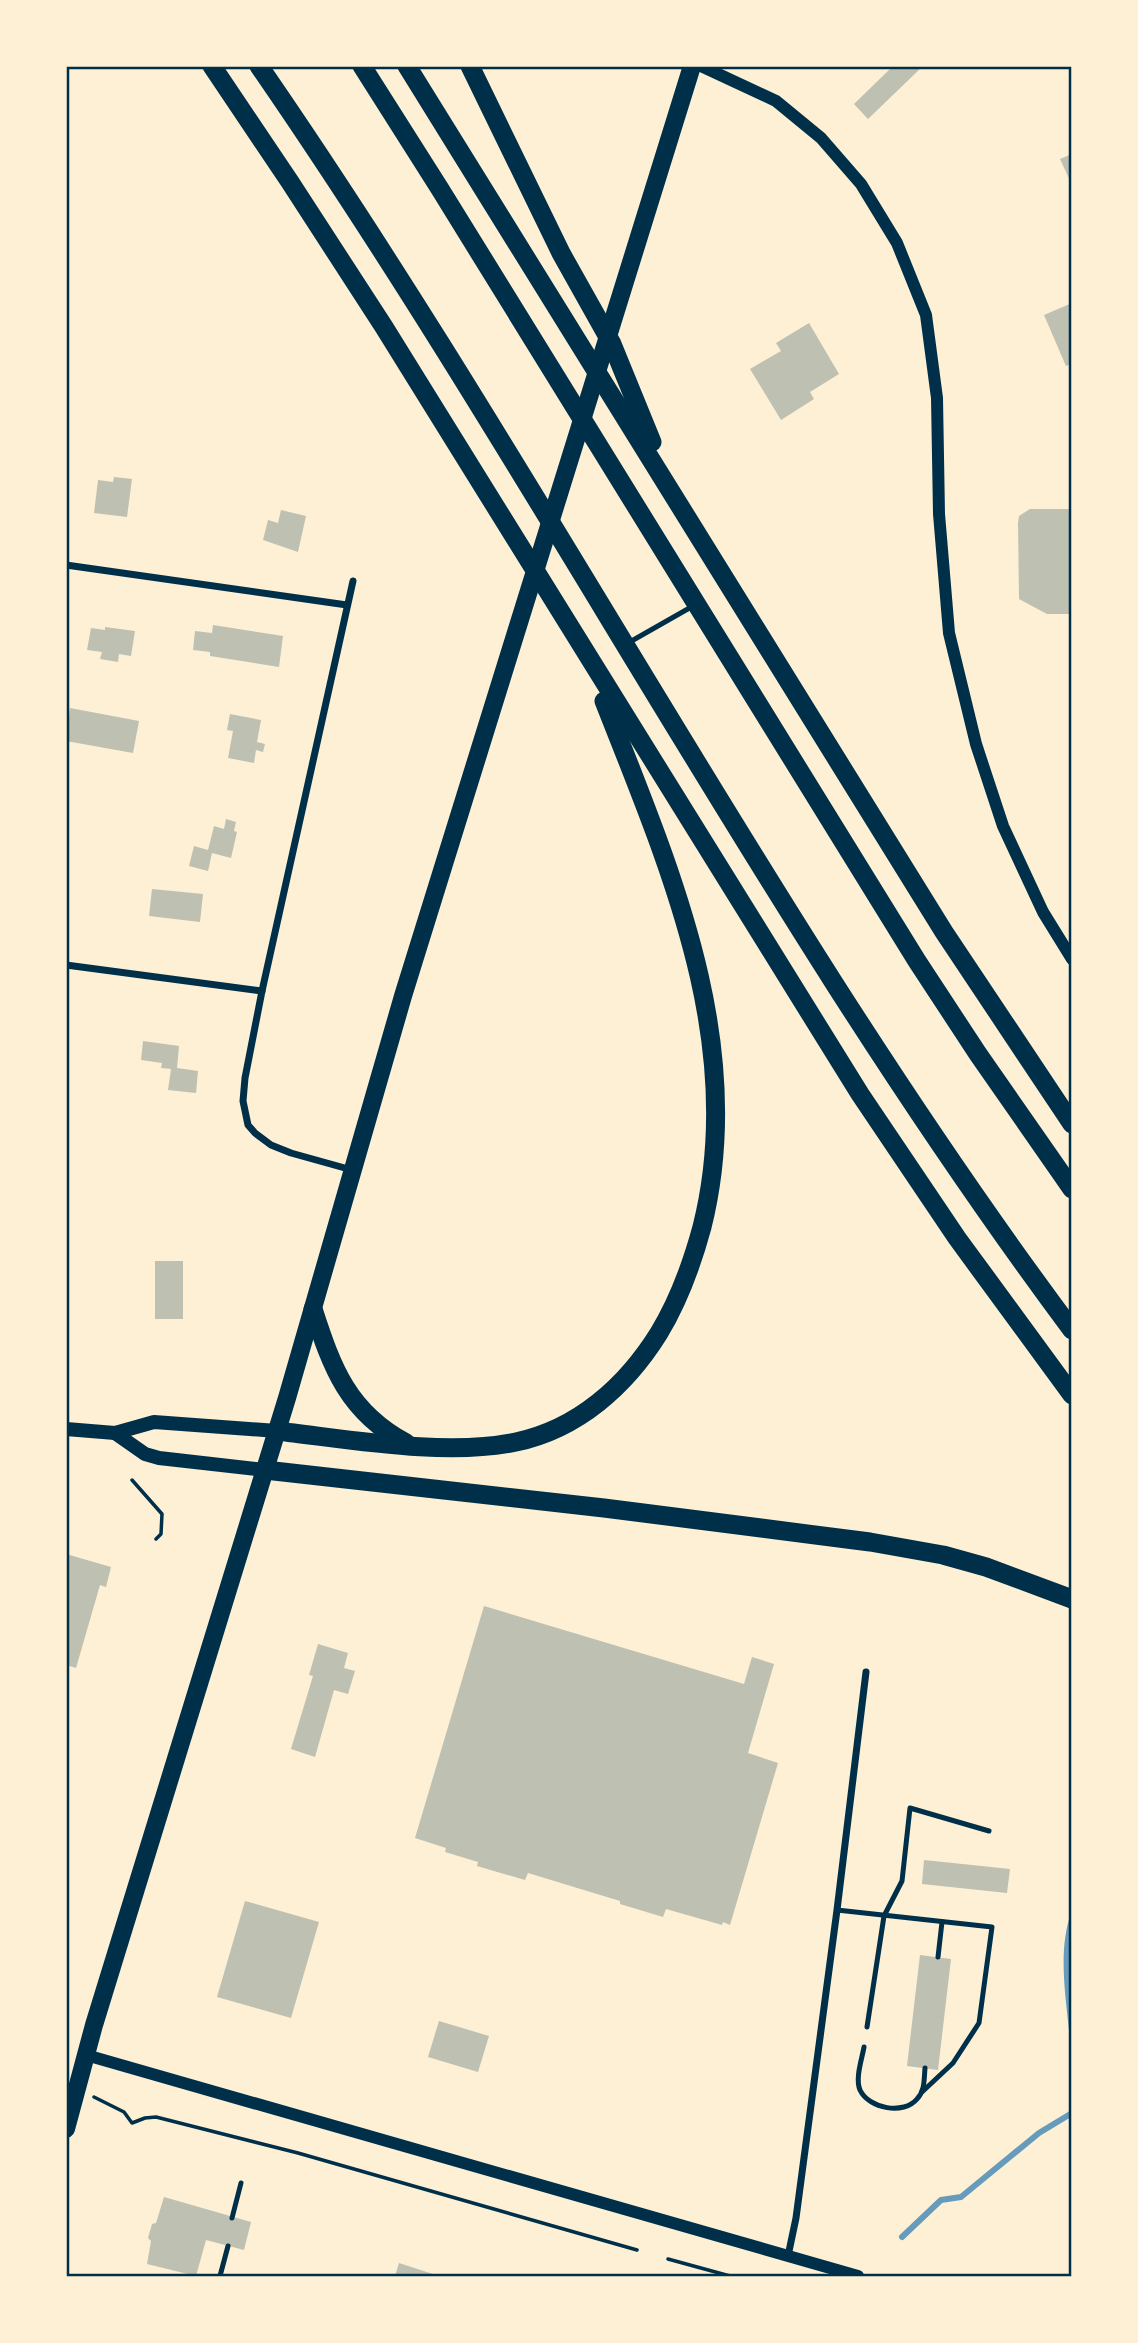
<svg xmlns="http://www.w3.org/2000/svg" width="1138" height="2343" font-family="'Open Sans',sans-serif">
	<rect width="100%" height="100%" fill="#fdf0d5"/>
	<path fill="#669bbc" d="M1071 1913V2052C1068 2007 1056 1956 1071 1913Z"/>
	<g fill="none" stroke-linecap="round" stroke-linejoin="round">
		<polyline stroke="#669bbc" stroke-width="6" points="902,2237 941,2200 961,2197 1039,2133 1072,2113"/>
	</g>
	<g fill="#bec0b2">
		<polygon points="889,66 923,66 868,119 854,104 891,68"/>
		<polygon points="1072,154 1072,185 1060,159"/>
		<polygon points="1072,303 1072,364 1066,366 1044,315"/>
		<polygon points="809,323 839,374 810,392 814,399 781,420 750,369 781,351 776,343"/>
		<polygon points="114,477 132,479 127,517 94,513 98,480 113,482"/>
		<polygon points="1030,509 1072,509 1072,614 1047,614 1019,599 1018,523 1019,516"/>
		<polygon points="281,510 306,516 298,552 263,540 268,520 278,523"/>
		<polygon points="213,625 283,636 279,667 210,656 210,652 193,650 195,631 212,633"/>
		<polygon points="105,627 135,631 131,656 119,654 118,662 100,659 102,652 87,650 91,628 105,630"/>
		<polygon points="70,708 139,721 133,753 66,741"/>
		<polygon points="230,714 261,720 257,742 265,744 263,752 256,750 254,763 228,758 233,731 227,730"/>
		<polygon points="226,819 236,822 234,831 237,832 231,858 212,853 208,871 189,866 194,846 208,850 214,826 224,829"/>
		<polygon points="152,889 203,894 200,922 149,916"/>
		<polygon points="143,1041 179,1046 177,1068 198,1071 196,1093 168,1090 171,1069 161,1068 162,1063 141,1060"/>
		<rect x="155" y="1261" width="28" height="58"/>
		<polygon points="66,1554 111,1567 106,1587 100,1585 76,1668 66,1665"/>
		<polygon points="484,1606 744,1684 752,1657 774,1664 748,1753 778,1763 730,1925 723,1922 722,1925 666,1909 663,1917 620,1904 620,1901 528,1873 525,1880 477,1866 478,1862 445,1852 446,1848 415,1838"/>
		<polygon points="318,1644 348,1653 344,1668 355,1671 348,1694 334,1690 315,1757 291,1749 313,1676 309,1675"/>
		<polygon points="924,1860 1010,1869 1007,1893 922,1884"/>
		<polygon points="245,1901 319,1922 291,2018 217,1997"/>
		<polygon points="920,1955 951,1959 938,2070 907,2066"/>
		<polygon points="439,2021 489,2036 478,2072 428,2057"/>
		<polygon points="164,2197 251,2222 244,2250 206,2240 196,2276 147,2264 151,2241 148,2238 152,2224 156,2223"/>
		<polygon points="399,2263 439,2276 395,2276"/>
	</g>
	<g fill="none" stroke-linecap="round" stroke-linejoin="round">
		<g stroke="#003049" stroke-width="3.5">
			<polyline points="132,1480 162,1514 161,1534 156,1539"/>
			<polyline points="94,2097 124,2112 132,2123 145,2118 156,2117 298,2153 637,2250"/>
			<polyline points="668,2259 730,2276"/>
		</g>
		<g stroke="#003049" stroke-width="5">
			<polyline points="628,643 693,606"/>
			<polyline points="837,1910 992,1927 979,2023 953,2063 922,2092"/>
			<polyline points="938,1957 942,1922"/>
			<polyline points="867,2027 884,1916 902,1881 910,1808 989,1831"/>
			<path d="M864 2047C862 2059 855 2078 860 2090 869 2109 904 2115 917 2099 925 2091 924 2079 925 2068"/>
			<polyline points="232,2218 241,2183"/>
			<polyline points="220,2276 228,2246"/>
		</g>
		<g stroke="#003049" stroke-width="7">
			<polyline points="66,565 347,605"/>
			<polyline points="66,965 262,991"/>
			<polyline points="352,1170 291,1153 271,1145 255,1133 248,1125 243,1101 245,1078 262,991 353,581"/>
			<polyline points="788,2256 796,2218 837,1910 866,1672"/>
		</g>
		<g stroke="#003049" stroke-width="12">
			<polyline points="701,66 776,101 821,138 861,184 897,243 926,315 937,398 939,514 949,633 976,744 1003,826 1043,912 1072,959"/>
			<polyline points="86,2055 858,2276"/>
		</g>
		<g stroke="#003049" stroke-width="14">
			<polyline points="66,1429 115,1433 154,1422 277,1431"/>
			<polyline points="115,1433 145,1454 159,1458 265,1470"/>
		</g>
		<polyline stroke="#003049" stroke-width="18" points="66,2129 94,2025 287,1398 403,996 692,66"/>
		<g stroke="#003049" stroke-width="19">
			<polyline points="212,66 290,182 384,327 860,1094 957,1238 1072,1395"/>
			<path d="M259 66C544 479 772 928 1072 1330"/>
			<polyline points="362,66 440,189 917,961 978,1054 1072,1189"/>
			<polyline points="407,66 944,932 1072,1124"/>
			<polyline points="470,66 561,253 612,344 652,442"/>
			<path d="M313 1309C332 1368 348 1412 406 1443"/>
			<path d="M277 1431C348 1439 446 1457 516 1442 578 1429 626 1386 659 1333 679 1300 692 1264 702 1227 748 1044 670 869 604 701"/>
			<polyline points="265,1470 604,1508 870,1542 943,1555 986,1567 1072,1599"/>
		</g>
	</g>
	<rect width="1138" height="2343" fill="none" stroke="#fdf0d5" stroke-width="136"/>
	<rect x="68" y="68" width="1002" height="2207" fill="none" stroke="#003049" stroke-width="2.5"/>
</svg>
